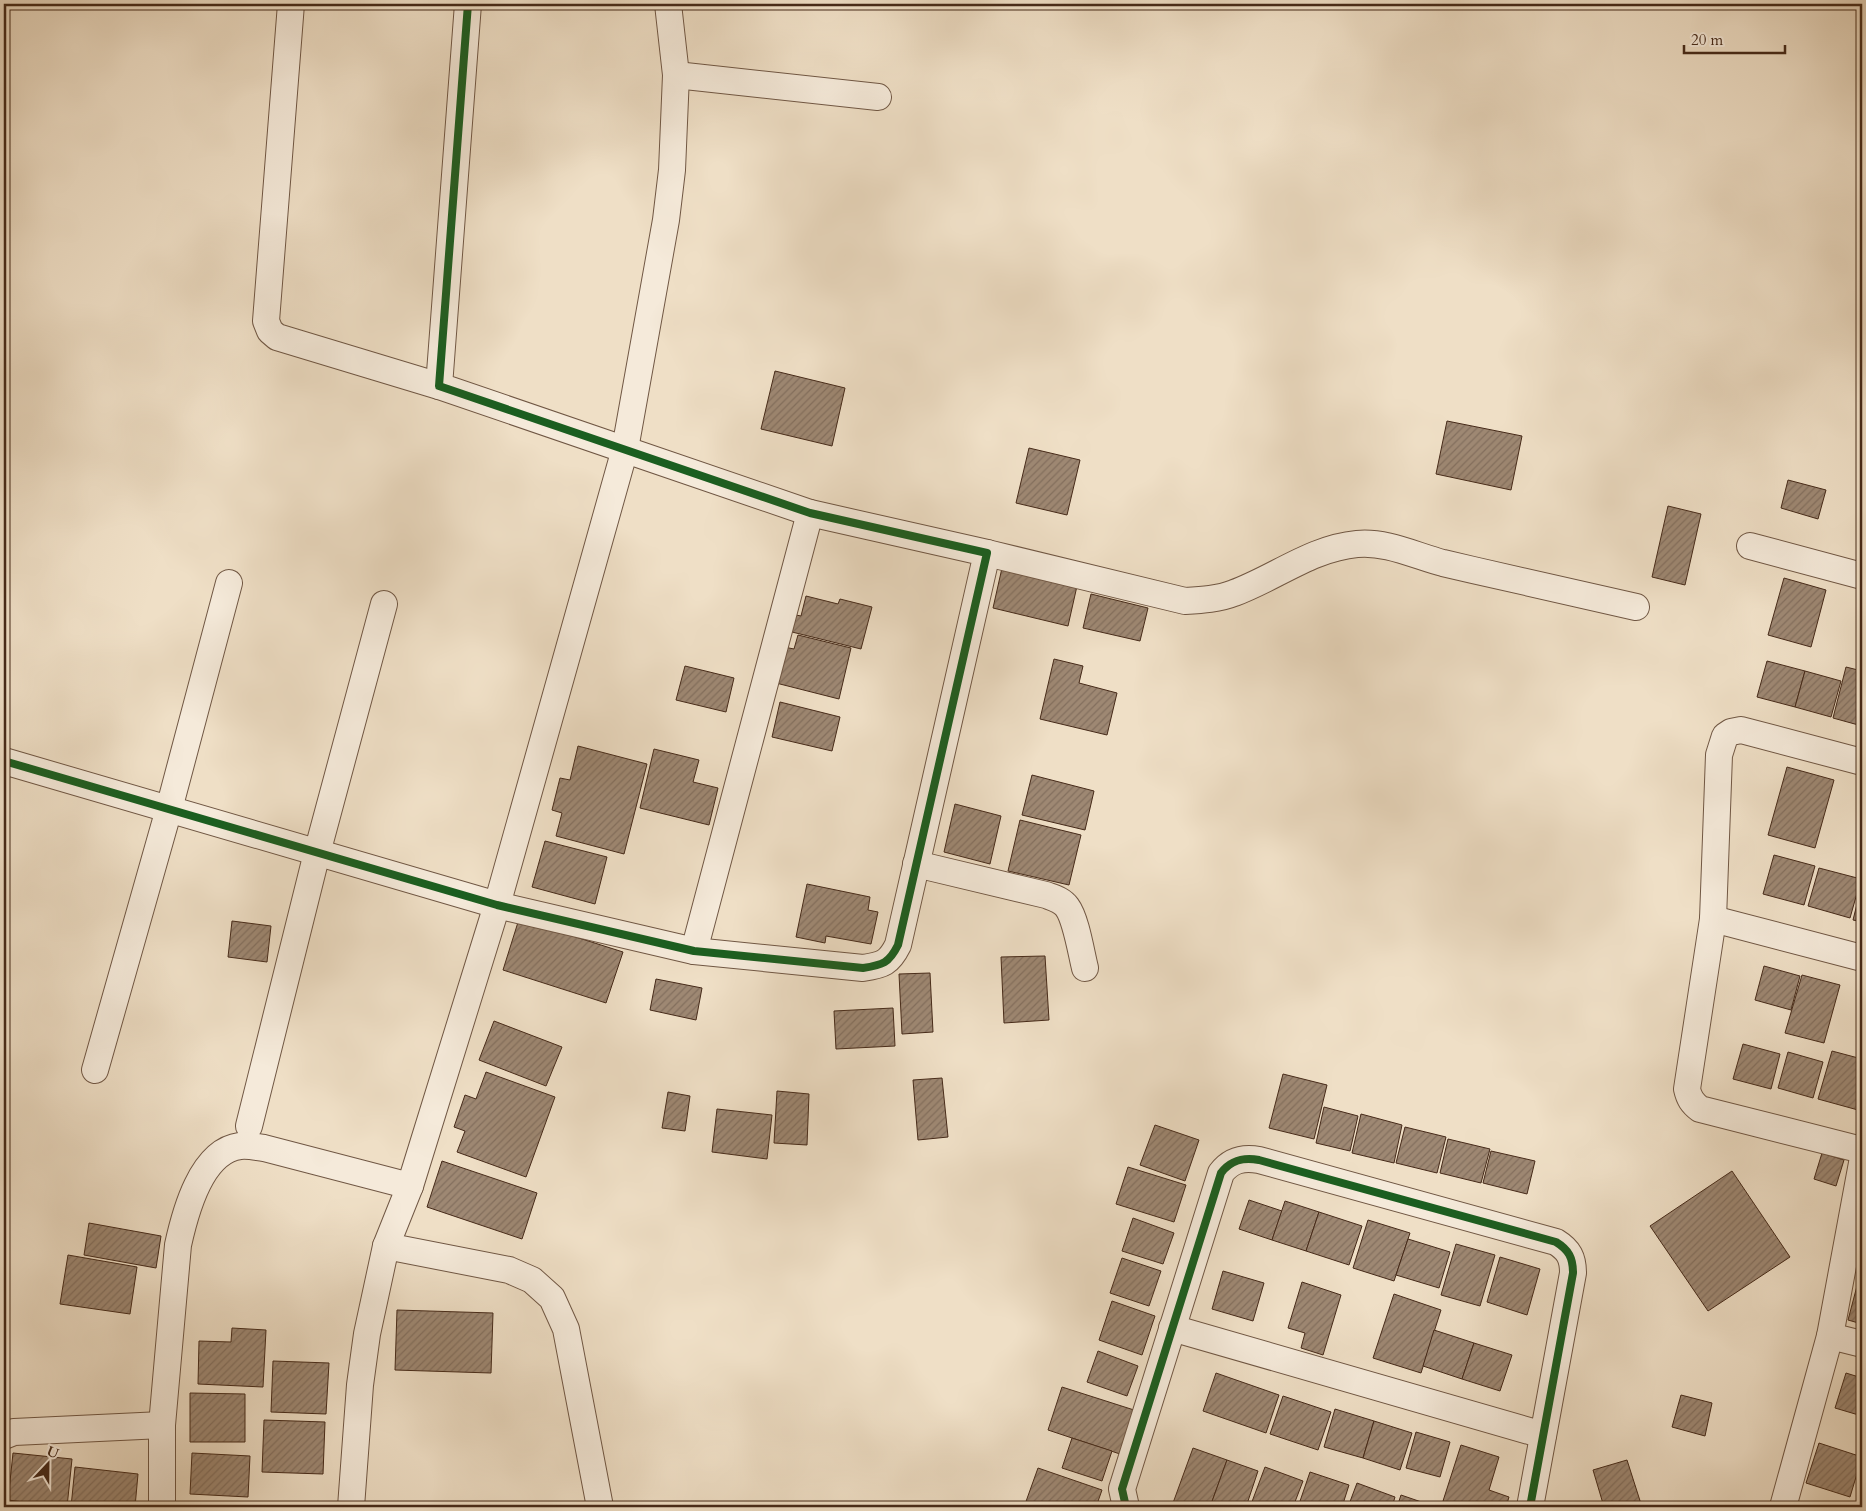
<svg xmlns="http://www.w3.org/2000/svg" width="1866" height="1511" font-family="Cardo,serif">
	<defs>
		<pattern id="building-hatch" width="6" height="6" patternUnits="userSpaceOnUse" patternTransform="scale(1.25)"><rect width="6" height="6" fill="#9e8873"/><path d="M-1 1l2-2M0 6l6-6M5 7l2-2" fill="none" stroke="#836f5e"/></pattern>
	</defs>
	<rect width="100%" height="100%" fill="#efdfc6"/>
	<filter id="stains"><feTurbulence type="fractalNoise" baseFrequency=".004" numOctaves="4"/><feColorMatrix values="0 0 0 0 .2 0 0 0 0 .09 0 0 0 0 .02 0 0 0 .5 -.17"/></filter>
	<radialGradient id="worn" r=".72"><stop offset=".6" stop-color="#630" stop-opacity="0"/><stop offset="1" stop-color="#630" stop-opacity=".3"/></radialGradient>
	<g fill="url(#building-hatch)" stroke="#462a19">
		<polygon points="775,371 845,388 832,446 761,429"/>
		<polygon points="1447,421 1522,436 1511,490 1436,474"/>
		<polygon points="1029,448 1080,460 1067,515 1016,503"/>
		<polygon points="1788,480 1826,490 1818,519 1781,508"/>
		<polygon points="1668,506 1701,514 1685,585 1652,577"/>
		<polygon points="1002,568 1077,586 1068,626 993,608"/>
		<polygon points="1784,578 1826,590 1811,647 1768,635"/>
		<polygon points="1091,594 1148,608 1140,641 1083,628"/>
		<polygon points="806,596 838,604 840,599 872,607 861,649 792,632 796,615 801,616"/>
		<polygon points="798,635 851,648 839,699 776,683 784,647 794,649"/>
		<polygon points="1054,659 1083,666 1079,683 1117,693 1107,735 1040,719"/>
		<polygon points="1767,661 1805,671 1795,707 1757,697"/>
		<polygon points="685,666 734,678 726,712 676,700"/>
		<polygon points="1846,667 1862,671 1862,726 1833,718"/>
		<polygon points="1805,671 1841,681 1831,717 1795,707"/>
		<polygon points="780,702 840,717 832,751 772,737"/>
		<polygon points="578,746 647,764 624,854 556,836 562,813 552,810 560,778 570,780"/>
		<polygon points="654,749 699,760 693,782 718,788 709,825 640,808"/>
		<polygon points="1787,767 1834,780 1815,848 1768,835"/>
		<polygon points="1032,775 1094,791 1085,830 1022,815"/>
		<polygon points="955,804 1001,816 990,864 944,852"/>
		<polygon points="1020,820 1081,835 1069,885 1008,871"/>
		<polygon points="545,841 607,857 595,904 532,887"/>
		<polygon points="1774,855 1815,866 1804,905 1763,894"/>
		<polygon points="1819,868 1861,879 1850,918 1808,906"/>
		<polygon points="807,884 870,897 868,910 878,912 871,944 826,936 825,943 796,937"/>
		<polygon points="1862,884 1862,922 1853,920"/>
		<polygon points="519,919 623,952 606,1003 503,970"/>
		<polygon points="232,921 271,926 267,962 228,957"/>
		<polygon points="1045,956 1049,1020 1004,1023 1001,957"/>
		<polygon points="1764,966 1800,976 1791,1010 1755,1000"/>
		<polygon points="930,973 933,1032 902,1034 899,974"/>
		<polygon points="1802,975 1840,985 1824,1043 1785,1033"/>
		<polygon points="656,979 702,988 696,1020 650,1010"/>
		<polygon points="893,1008 895,1046 836,1049 834,1011"/>
		<polygon points="494,1021 562,1047 546,1086 479,1060"/>
		<polygon points="1743,1044 1780,1054 1771,1089 1733,1079"/>
		<polygon points="1832,1051 1862,1059 1862,1094 1858,1110 1818,1099"/>
		<polygon points="1788,1052 1823,1062 1813,1098 1778,1088"/>
		<polygon points="486,1072 555,1097 526,1177 457,1152 465,1131 454,1127 465,1095 476,1099"/>
		<polygon points="1283,1074 1327,1085 1314,1139 1269,1128"/>
		<polygon points="942,1078 948,1137 918,1140 913,1080"/>
		<polygon points="777,1091 809,1094 807,1145 774,1143"/>
		<polygon points="668,1092 690,1096 685,1131 662,1128"/>
		<polygon points="1324,1107 1358,1116 1350,1151 1316,1143"/>
		<polygon points="717,1109 772,1115 767,1159 712,1152"/>
		<polygon points="1361,1114 1402,1125 1394,1163 1352,1153"/>
		<polygon points="1155,1125 1199,1140 1185,1181 1140,1165"/>
		<polygon points="1405,1127 1446,1137 1437,1173 1396,1163"/>
		<polygon points="1448,1139 1490,1149 1481,1183 1440,1173"/>
		<polygon points="1491,1151 1535,1161 1527,1194 1483,1183"/>
		<polygon points="1822,1153 1844,1160 1836,1186 1814,1179"/>
		<polygon points="442,1161 537,1193 522,1239 427,1207"/>
		<polygon points="1128,1167 1186,1185 1174,1222 1116,1204"/>
		<polygon points="1732,1171 1790,1257 1708,1311 1650,1226"/>
		<polygon points="1249,1200 1282,1211 1272,1240 1239,1229"/>
		<polygon points="1285,1201 1319,1212 1306,1251 1272,1240"/>
		<polygon points="1319,1212 1362,1226 1349,1265 1306,1251"/>
		<polygon points="1133,1218 1174,1233 1163,1264 1122,1251"/>
		<polygon points="1368,1220 1410,1233 1394,1281 1353,1268"/>
		<polygon points="89,1223 161,1236 156,1268 84,1255"/>
		<polygon points="1408,1239 1450,1252 1439,1288 1396,1275"/>
		<polygon points="1456,1244 1495,1255 1480,1306 1441,1295"/>
		<polygon points="68,1255 137,1267 130,1314 60,1304"/>
		<polygon points="1500,1257 1540,1269 1527,1315 1487,1302"/>
		<polygon points="1122,1258 1161,1271 1149,1306 1110,1293"/>
		<polygon points="1862,1267 1862,1324 1848,1320"/>
		<polygon points="1223,1271 1264,1283 1253,1321 1212,1309"/>
		<polygon points="1302,1282 1341,1295 1323,1355 1301,1348 1305,1333 1288,1328"/>
		<polygon points="1394,1294 1441,1310 1421,1373 1373,1358"/>
		<polygon points="1112,1301 1155,1316 1142,1355 1099,1340"/>
		<polygon points="397,1310 493,1313 491,1373 395,1370"/>
		<polygon points="232,1328 266,1330 263,1387 198,1384 199,1341 231,1342"/>
		<polygon points="1434,1330 1474,1343 1462,1379 1423,1366"/>
		<polygon points="1474,1343 1512,1355 1500,1391 1462,1379"/>
		<polygon points="1098,1351 1138,1366 1127,1396 1087,1382"/>
		<polygon points="273,1361 329,1363 326,1414 271,1412"/>
		<polygon points="1216,1373 1279,1395 1266,1433 1203,1411"/>
		<polygon points="1846,1373 1862,1378 1862,1416 1835,1408"/>
		<polygon points="1062,1387 1134,1410 1120,1454 1048,1430"/>
		<polygon points="190,1393 245,1394 245,1442 190,1442"/>
		<polygon points="1681,1395 1712,1403 1705,1436 1672,1427"/>
		<polygon points="1283,1396 1331,1412 1318,1450 1270,1434"/>
		<polygon points="1335,1409 1374,1421 1363,1458 1324,1447"/>
		<polygon points="264,1420 325,1422 323,1474 262,1472"/>
		<polygon points="1374,1421 1412,1433 1400,1470 1363,1458"/>
		<polygon points="1416,1432 1450,1442 1440,1477 1406,1468"/>
		<polygon points="1072,1438 1112,1451 1102,1481 1062,1468"/>
		<polygon points="1819,1443 1862,1457 1850,1497 1806,1483"/>
		<polygon points="1461,1445 1499,1457 1489,1490 1509,1497 1506,1507 1463,1507 1443,1501"/>
		<polygon points="1193,1448 1227,1460 1210,1507 1186,1507 1173,1503"/>
		<polygon points="13,1453 72,1459 67,1507 46,1507 47,1505 8,1500"/>
		<polygon points="192,1453 250,1456 248,1497 190,1494"/>
		<polygon points="1227,1460 1258,1471 1246,1507 1210,1507"/>
		<polygon points="1627,1460 1642,1507 1604,1507 1593,1470"/>
		<polygon points="75,1467 138,1474 135,1507 71,1507"/>
		<polygon points="1265,1467 1303,1481 1293,1507 1250,1507"/>
		<polygon points="1038,1468 1102,1490 1096,1507 1024,1507"/>
		<polygon points="1310,1472 1349,1485 1342,1507 1298,1507"/>
		<polygon points="1862,1481 1862,1496 1858,1495"/>
		<polygon points="1357,1483 1395,1497 1392,1507 1348,1507"/>
		<polygon points="1401,1495 1436,1507 1397,1507"/>
		<polygon points="480,1504 481,1507 421,1507"/>
		<polygon points="4,1505 25,1507 4,1507"/>
	</g>
	<g fill="none" stroke-linecap="round" stroke-linejoin="round">
		<g stroke="#705744" stroke-width="28">
			<g id="minor">
				<polyline points="291,4 266,321 270,331 277,337 439,386"/>
				<polyline points="676,75 878,97"/>
				<polyline points="1750,546 1862,576"/>
				<path d="M987 553 1185 601C1202 600 1219 599 1234 593 1275 578 1312 548 1357 544 1386 541 1416 556 1443 563 1507 578 1571 592 1636 607"/>
				<path d="M4 761 497 905 694 951 863 968C883 965 889 963 898 945L987 553 810 513 439 386 468 4"/>
				<path d="M1862 762 1741 730 1731 732 1725 736 1719 755 1713 919 1687 1089C1689 1098 1692 1103 1700 1109L1862 1150"/>
				<path d="M916 864 1046 895C1054 898 1062 900 1067 907 1076 919 1081 952 1085 968"/>
				<polyline points="1713,919 1862,958"/>
				<polyline points="694,951 810,513"/>
				<polyline points="95,1070 169,809 229,583"/>
				<polyline points="249,1126 317,853 384,604"/>
				<polyline points="386,1246 509,1270 532,1280 552,1298 566,1329 600,1507"/>
				<polyline points="1172,1328 1543,1435"/>
				<polyline points="1830,1336 1862,1344"/>
				<polyline points="4,1436 14,1432 162,1425"/>
				<path d="M162 1507V1425L178 1245C185 1213 201 1151 240 1146 248 1145 256 1147 264 1148L410 1186"/>
				<polyline points="351,1507 360,1385 367,1334 386,1246 410,1186 497,905 625,449 666,220 672,170 676,75 668,4"/>
				<path d="M1126 1507 1122 1489 1221 1173C1231 1160 1243 1157 1259 1160L1556 1242C1569 1250 1573 1258 1573 1273L1530 1507"/>
				<polyline points="1783,1507 1830,1336 1862,1163"/>
			</g>
		</g>
		<use href="#minor" stroke="#f5eada" stroke-width="26"/>
		<g stroke="#f5eada" stroke-width="11">
			<g id="cycleway">
				<path d="M4 761 497 905 694 951 863 968C883 965 889 963 898 945L987 553 810 513 439 386 468 4"/>
				<path d="M1126 1507 1122 1489 1221 1173C1231 1160 1243 1157 1259 1160L1556 1242C1569 1250 1573 1258 1573 1273L1530 1507"/>
			</g>
		</g>
		<use href="#cycleway" stroke="#1b5e20" stroke-width="8"/>
	</g>
	<rect width="1866" height="1511" fill="none" stroke="#efdfc6" stroke-width="20"/>
	<rect x="5" y="5" width="1856" height="1501" fill="none" stroke="#462a19" stroke-width="2.5"/>
	<rect x="10" y="10" width="1846" height="1491" fill="none" stroke="#462a19"/>
	<g transform="translate(48 1464) rotate(22)" stroke="#f5eada" stroke-width="4" paint-order="stroke">
	<path d="M0-4L9 19L0 12L-9 19Z" fill="#462a19"/>
	<text y="-8" font-size="14" font-weight="bold" text-anchor="middle" fill="#462a19">U</text>
	</g>
	<path d="M1684 45v8h101v-8" fill="none" stroke="#462a19" stroke-width="2.5"/>
	<text x="1691" y="45" font-size="15" fill="#462a19" stroke="#f5eada" stroke-width="4" paint-order="stroke">20 m</text>
	<rect width="100%" height="100%" filter="url(#stains)"/>
	<rect width="100%" height="100%" fill="url(#worn)"/>
</svg>
